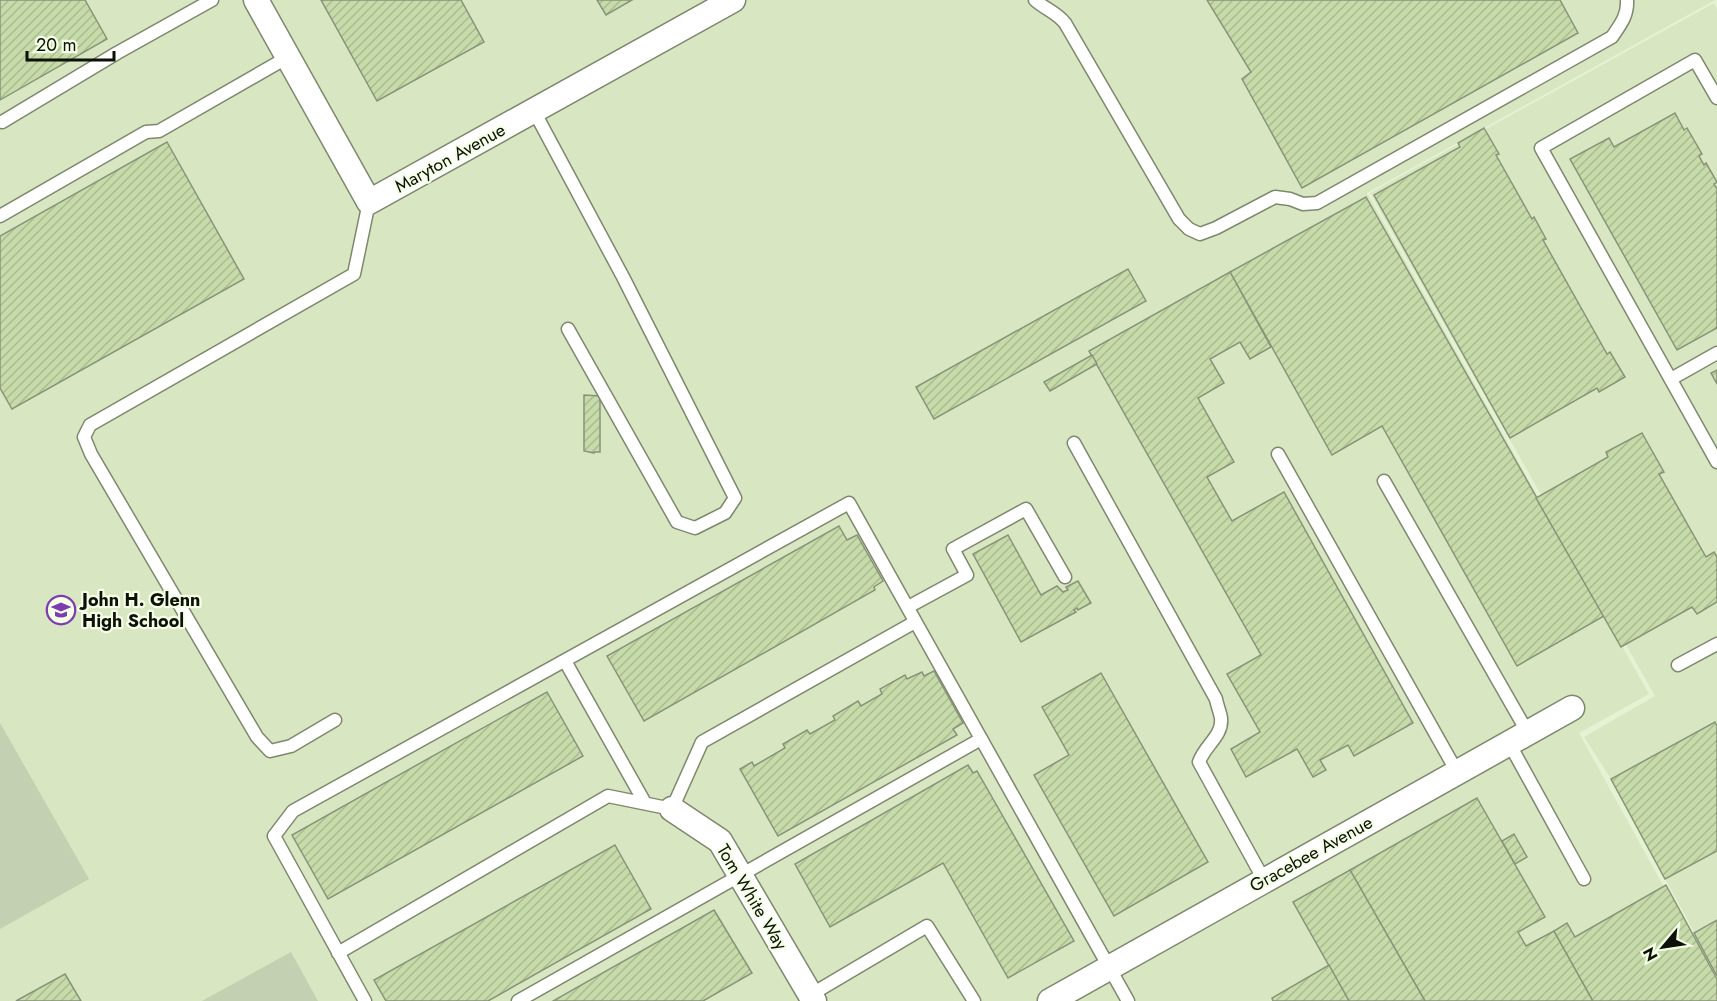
<svg xmlns="http://www.w3.org/2000/svg" width="1717" height="1001" font-family="Jost,sans-serif">
	<defs>
		<pattern id="building-hatch" width="6" height="6" patternUnits="userSpaceOnUse" patternTransform="scale(1.5)"><rect width="6" height="6" fill="#c6dba9"/><path d="M-1 1l2-2M0 6l6-6M5 7l2-2" fill="none" stroke="#a9bb90"/></pattern>
	</defs>
	<rect width="100%" height="100%" fill="#e5f2d4"/>
	<g fill="#d8e7c2">
		<polygon points="0,0 1715,0 1367,193 1649,694 1579,733 1717,983 1717,1001 0,1001"/>
		<polygon points="1714,3 1717,9 1717,974 1611,779 1584,737 1655,696 1370,193"/>
	</g>
	<g fill="#c3d0b1">
		<polygon points="0,723 89,879 0,929"/>
		<polygon points="291,952 318,1001 202,1001"/>
	</g>
	<g fill="url(#building-hatch)" stroke="#889478" stroke-width="1.5">
		<polygon points="0,0 85,0 107,39 0,100"/>
		<polygon points="321,0 461,0 484,42 377,101"/>
		<polygon points="597,0 632,0 606,15"/>
		<polygon points="1207,0 1560,0 1578,33 1302,188 1242,79 1251,72"/>
		<polygon points="1675,113 1684,130 1687,128 1702,154 1699,156 1704,165 1706,163 1717,182 1714,184 1717,189 1717,328 1677,350 1570,159 1609,138 1614,147"/>
		<polygon points="1484,128 1499,154 1496,155 1532,219 1534,217 1546,239 1543,240 1607,354 1610,352 1625,377 1599,392 1597,388 1510,438 1374,195 1460,147 1458,143"/>
		<polygon points="167,142 244,279 12,409 0,388 0,236"/>
		<polygon points="1366,197 1604,616 1517,666 1382,426 1332,455 1230,272"/>
		<polygon points="1128,269 1146,301 934,419 916,387"/>
		<polygon points="1230,272 1271,347 1250,359 1240,342 1210,359 1224,383 1198,398 1234,462 1207,477 1232,521 1284,492 1413,723 1354,756 1348,745 1320,760 1326,770 1313,777 1297,749 1246,777 1231,749 1260,732 1227,674 1261,655 1089,351"/>
		<polygon points="1092,355 1097,364 1050,391 1044,382"/>
		<polygon points="1717,370 1717,384 1711,373"/>
		<polygon points="584,395 600,396 600,452 594,452 594,453 584,451"/>
		<polygon points="1642,433 1664,472 1659,474 1706,557 1714,552 1717,557 1717,602 1697,614 1692,607 1621,647 1536,498 1608,457 1606,452"/>
		<polygon points="839,526 847,540 857,535 883,581 874,587 875,590 644,721 607,656"/>
		<polygon points="1008,535 1041,595 1057,586 1063,592 1068,590 1066,587 1078,581 1091,603 1078,610 1077,608 1074,610 1076,612 1021,642 973,554"/>
		<polygon points="934,671 963,723 953,729 957,735 778,836 740,769 752,762 754,766 785,748 783,744 807,730 810,734 835,720 833,716 858,701 861,706 882,694 880,689 905,675 907,679 922,672 924,676"/>
		<polygon points="1101,673 1208,862 1114,916 1034,775 1069,755 1042,707"/>
		<polygon points="547,692 583,756 328,899 292,835"/>
		<polygon points="1715,722 1717,726 1717,851 1665,879 1611,779"/>
		<polygon points="968,765 973,773 977,771 1074,941 1008,978 943,863 830,927 795,864"/>
		<polygon points="1477,798 1545,917 1518,932 1526,946 1554,931 1593,1001 1425,1001 1350,870"/>
		<polygon points="1514,834 1527,857 1515,864 1502,841"/>
		<polygon points="615,845 651,909 488,1001 386,1001 374,980"/>
		<polygon points="1350,870 1425,1001 1349,1001 1293,902"/>
		<polygon points="1666,885 1717,979 1717,1001 1593,1001 1554,931 1567,923 1575,937"/>
		<polygon points="714,910 752,973 703,1001 553,1001"/>
		<polygon points="1717,920 1717,976 1694,933"/>
		<polygon points="1329,965 1349,1001 1273,1001 1272,998"/>
		<polygon points="65,974 81,1001 16,1001"/>
	</g>
	<g fill="none" stroke-linecap="round" stroke-linejoin="round">
		<g stroke="#7d886d" stroke-width="15">
			<g id="service">
				<path d="M1035 0C1045 9 1056 12 1065 23L1179 219 1189 229 1200 234 1216 228 1275 197 1290 199 1303 204 1317 203 1612 37C1620 25 1628 16 1627 0"/>
				<polyline points="1717,98 1695,60 1541,148 1717,462"/>
				<polyline points="534,111 623,277 735,498 725,513 695,528 677,522 568,329"/>
				<polyline points="2,122 117,53 212,0"/>
				<polyline points="0,216 146,132 159,131 288,57"/>
				<polyline points="1671,379 1717,353"/>
				<path d="M1074 443 1216 699C1217 705 1220 712 1221 718 1223 736 1205 745 1199 762L1264 880"/>
				<polyline points="1278,454 1457,772"/>
				<polyline points="1384,481 1528,733"/>
				<polyline points="908,607 967,575 953,549 1026,509 1065,577"/>
				<polyline points="565,661 645,803"/>
				<polyline points="1678,665 1717,644"/>
				<polyline points="335,720 291,746 270,751 257,737 91,454 84,437 90,425 354,274 369,202"/>
				<polyline points="1509,743 1584,879"/>
				<polyline points="338,953 608,796 672,809 702,742 915,622"/>
				<polyline points="807,997 927,926 974,1001"/>
				<polyline points="365,1001 274,836 293,811 849,503 1128,1001"/>
				<polyline points="518,1001 981,739"/>
			</g>
		</g>
		<g stroke="#7d886d" stroke-width="27">
			<g id="minor">
				<polyline points="256,0 369,202 733,0"/>
				<polyline points="672,809 720,841 814,1001"/>
				<polyline points="1050,1001 1572,708"/>
			</g>
		</g>
		<use href="#service" stroke="#fff" stroke-width="12"/>
		<use href="#minor" stroke="#fff" stroke-width="24"/>
	</g>
	<defs>
		<g id="school-ring" transform="scale(1.5)"><circle r="9.5" fill="#f4ffe6" stroke="#7d3cb1" stroke-width="1.5"/><path d="M0-5L7-2L0 1L-7-2ZM-4 1L0 2.5L4 1V4Q0 6-4 4Z" fill="#7d3cb1"/></g>
	</defs>
	<g fill-rule="evenodd">
		<use href="#school-ring" x="61" y="610"/>
	</g>
	<g text-anchor="middle" dominant-baseline="central" stroke-width="4.5" stroke-linejoin="round" paint-order="stroke">
		<g font-size="18" fill="#0d1107" stroke="#f4ffe6">
			<text transform="translate(450 158) rotate(-29)">Maryton Avenue</text>
			<text transform="translate(1311 854) rotate(-29)">Gracebee Avenue</text>
			<text transform="translate(752 897) rotate(59)">Tom White Way</text>
		</g>
		<g font-size="18" font-weight="bold" fill="#0d1107" stroke="#f4ffe6" text-anchor="start">
			<text x="82" y="600">John H. Glenn<tspan x="82" dy="21">High School</tspan></text>
		</g>
	</g>
	<g transform="translate(1663 947) rotate(241)" stroke="#f4ffe6" stroke-width="4.5" paint-order="stroke">
	<path d="M0-4.5L10 22L0 15L-10 22Z" fill="#0d1107"/>
	<text y="-9" font-size="16" font-weight="bold" text-anchor="middle" fill="#0d1107">N</text>
	</g>
	<path d="M27 51v9h87v-9" fill="none" stroke="#0d1107" stroke-width="3"/>
	<text x="36" y="51" font-size="18" fill="#0d1107" stroke="#f4ffe6" stroke-width="4.5" paint-order="stroke">20 m</text>
</svg>
